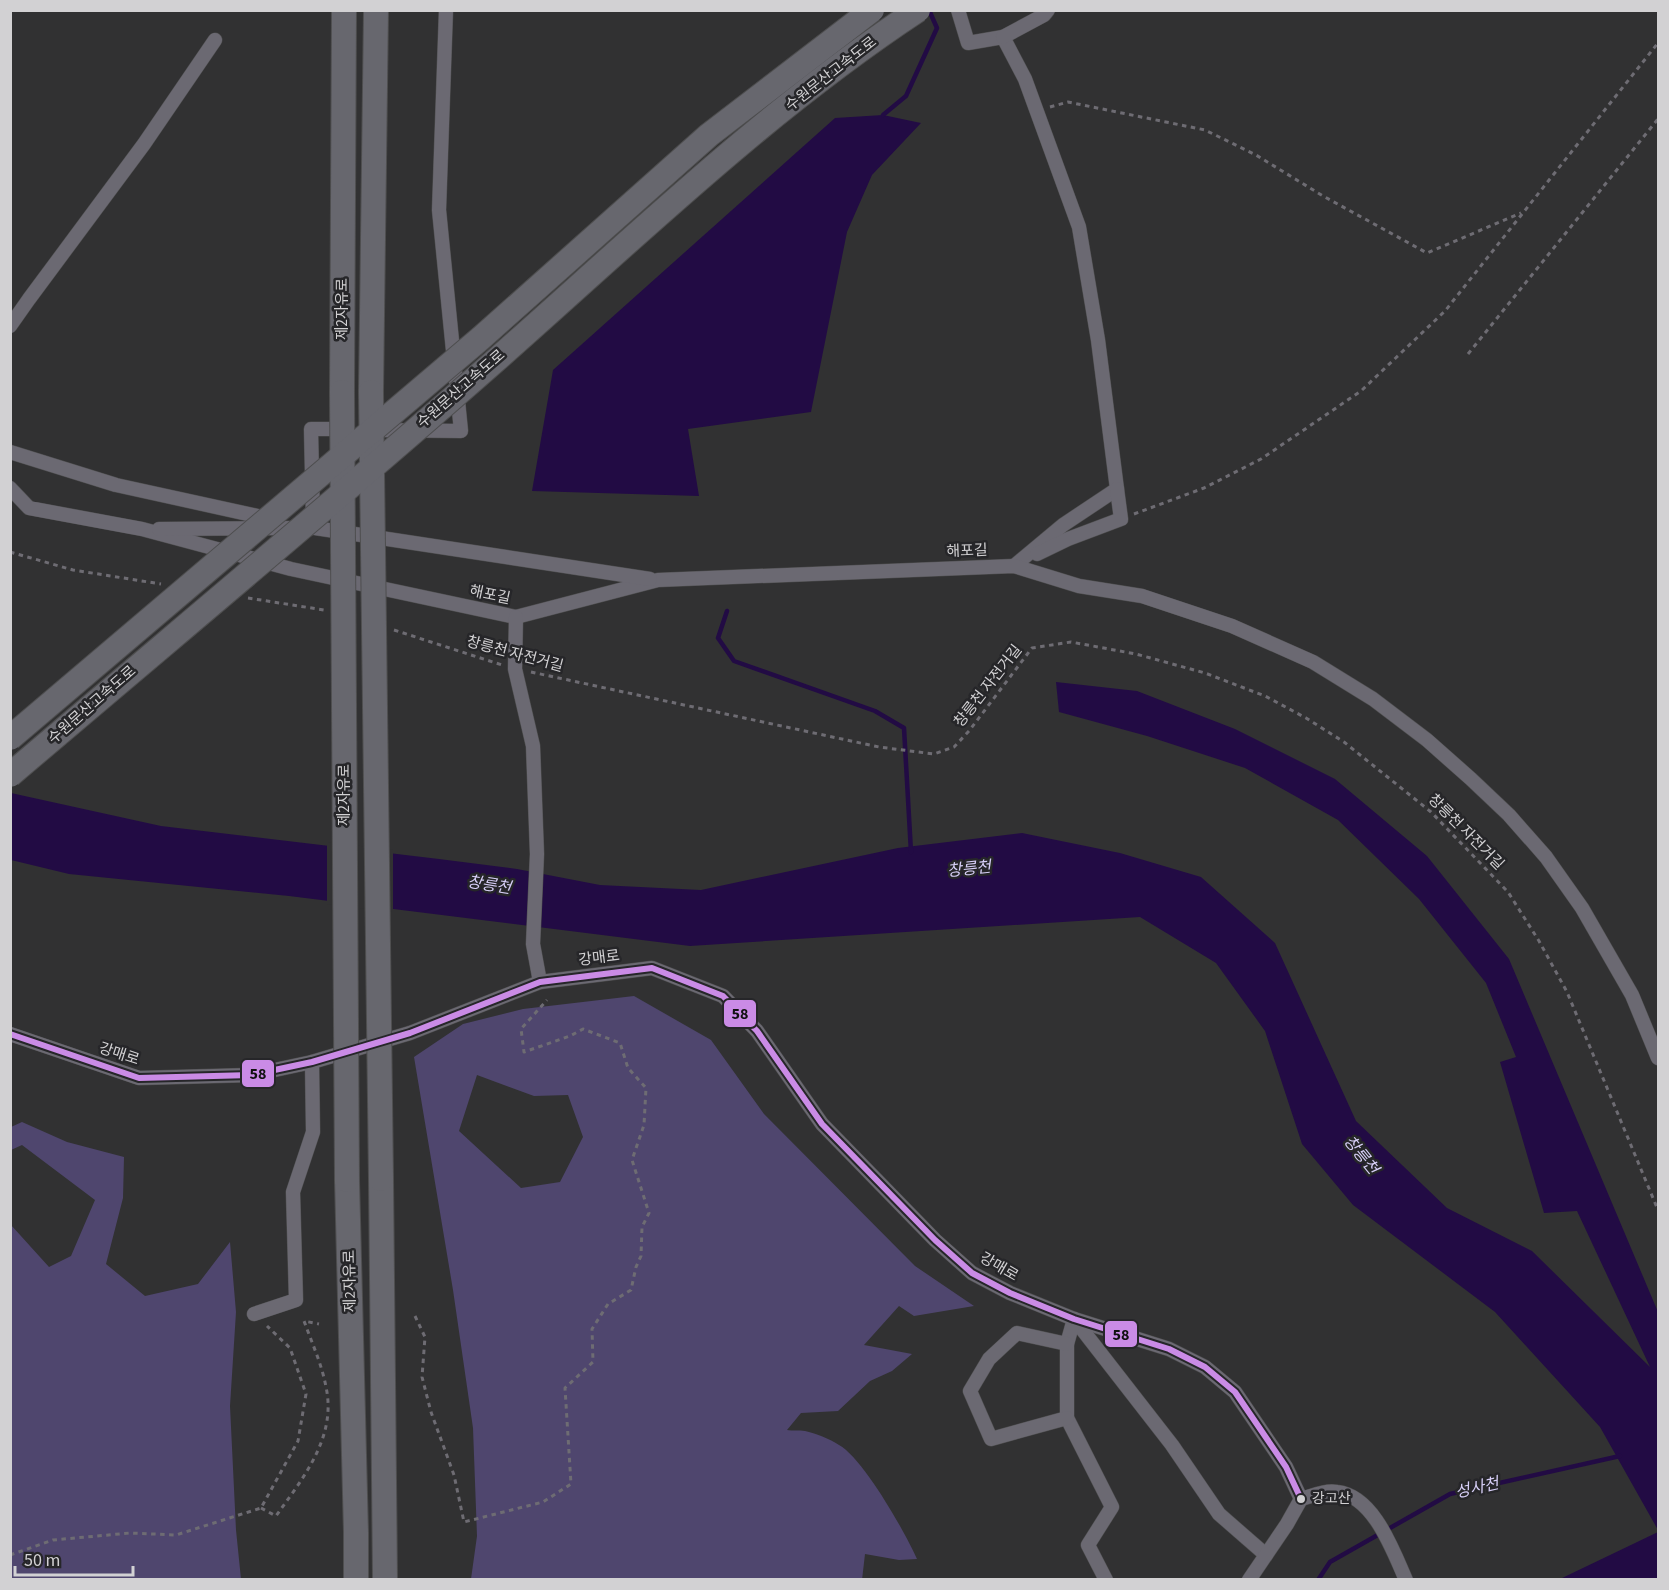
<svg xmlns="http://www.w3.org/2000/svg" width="1669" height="1590" font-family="'Source Sans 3','Noto Sans KR',sans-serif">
	<rect width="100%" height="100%" fill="#313132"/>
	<g fill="#4f466e" fill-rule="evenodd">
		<path d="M634 996 711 1040 764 1114 915 1266 974 1306 914 1316 899 1306 864 1345 912 1354 892 1371 870 1381 838 1411 801 1413 787 1430C792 1431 799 1430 805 1431 815 1433 830 1439 839 1445 863 1458 905 1532 917 1559L899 1560 865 1554 862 1580 471 1579 477 1536 473 1428 453 1290 414 1057 463 1024 523 1009ZM477 1075 534 1096 568 1095 583 1137 560 1182 521 1188 459 1131Z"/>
		<polygon points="22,1122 67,1142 124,1157 123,1198 106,1264 145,1296 198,1284 230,1242 236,1312 230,1406 236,1530 241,1579 11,1579 11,1225 49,1267 71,1256 95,1200 22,1145 11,1150 11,1127"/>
	</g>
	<g fill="#220b44">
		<polygon points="883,115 921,123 872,175 847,232 811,412 688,429 699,496 532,491 553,370 835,118"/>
		<polygon points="1056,682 1137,691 1235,729 1335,779 1427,856 1509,959 1658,1312 1658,1530 1600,1427 1495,1312 1353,1205 1302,1144 1265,1031 1216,963 1140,917 690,946 289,896 69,874 11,860 11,793 161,826 439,859 517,869 600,885 701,890 898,848 1022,833 1120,853 1201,877 1275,943 1356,1121 1447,1208 1532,1251 1650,1367 1577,1211 1544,1213 1500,1062 1516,1057 1486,983 1419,899 1338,820 1245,768 1147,736 1059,712"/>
		<polygon points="1658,1532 1658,1579 1560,1579"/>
	</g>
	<polygon fill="#313132" points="327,842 393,850 393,912 327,904"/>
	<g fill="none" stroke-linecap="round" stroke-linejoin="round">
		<g stroke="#220b44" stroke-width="4.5">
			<polyline points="883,115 906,96 937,28 929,10"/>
			<polyline points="727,611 718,638 734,661 875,711 904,728 911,852"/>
			<polyline points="1318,1580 1330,1562 1450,1494 1620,1456"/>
		</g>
		<g stroke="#4e4e4f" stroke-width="15">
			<g id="street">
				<polyline points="958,10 968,43 1003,37 1025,79 1079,227 1098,340 1117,489 1063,525 1014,566"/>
				<polyline points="1003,37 1044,15 1048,10"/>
				<polyline points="10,326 29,299 144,144 215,40"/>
				<polyline points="375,430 461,431 439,210 446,10"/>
				<polyline points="10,452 116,485 271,519"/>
				<polyline points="10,488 29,508 142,529 291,569 516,617 658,580 1014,566 1079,586 1142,596 1232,626 1313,662 1373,699 1427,740 1471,779 1509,815 1546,857 1582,908 1632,995 1658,1058"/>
				<polyline points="313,520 311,429 347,429"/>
				<polyline points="302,526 650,579"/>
				<polyline points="159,529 299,528"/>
				<polyline points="1037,554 1068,539 1121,519 1117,489"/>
				<polyline points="516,617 515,669 533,746 537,854 533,944 540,982"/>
				<polyline points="10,1034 139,1078 251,1075 312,1062 410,1033 540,982 652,968 723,996 757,1031 822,1124 935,1240 972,1273 1010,1293 1074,1319 1169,1349 1205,1367 1235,1392 1286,1467 1301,1499"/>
				<polyline points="254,1314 296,1300 293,1192 313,1132 312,1062"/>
				<polyline points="1074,1319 1172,1445 1219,1514 1266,1555"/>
				<polyline points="1074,1319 1067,1344 1067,1418 1112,1507 1088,1545 1106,1580"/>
				<polyline points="1067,1418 991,1439 970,1391 989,1359 1017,1333 1067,1344"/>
				<path d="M1301 1499C1312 1496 1325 1490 1337 1492 1374 1496 1393 1551 1406 1580"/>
				<polyline points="1249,1580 1287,1524 1301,1499"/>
			</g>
		</g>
		<g stroke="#4e4e4f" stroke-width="26">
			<g id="highway">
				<polyline points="342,392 344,10"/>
				<polyline points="371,392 376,10"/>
				<polyline points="381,1179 385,1580"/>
				<polyline points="347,1180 356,1533 356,1580"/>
			</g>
		</g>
		<g stroke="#6e6c73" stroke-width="3" stroke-dasharray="4.5 4.5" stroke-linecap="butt">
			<polyline points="1050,107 1068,102 1205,130 1256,155 1323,196 1427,253 1521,213"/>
			<polyline points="1468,354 1658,119"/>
			<polyline points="1134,514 1204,488 1261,459 1361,391 1445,311 1658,43"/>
			<polyline points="10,552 73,570 161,584"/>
			<polyline points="248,598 324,610"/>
			<polyline points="394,630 502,665"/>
			<polyline points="531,672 879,747 934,754 954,747 969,731 1032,648 1071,642 1136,654 1205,673 1265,696 1306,718 1344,742 1431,812 1508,892 1539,941 1567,992 1658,1210"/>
			<polyline points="415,1316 425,1337 422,1377 431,1412 454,1475 464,1522 543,1502 571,1484 565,1388 593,1362 592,1329 608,1304 631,1290 636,1267 641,1256 642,1227 649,1213 632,1160 644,1125 646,1088 628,1068 620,1043 583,1029 570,1036 524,1052 521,1029 547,1000"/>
			<path d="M261 1508 276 1516C303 1478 337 1437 326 1387 322 1365 312 1343 304 1321L319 1324"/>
			<polyline points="10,1555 53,1540 130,1533 176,1535 261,1508 298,1441 306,1394 290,1348 267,1326"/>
		</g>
		<use href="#street" stroke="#6b6972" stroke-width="14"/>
		<use href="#highway" stroke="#67676e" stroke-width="24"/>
		<g stroke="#4e4e4f" stroke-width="26" stroke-linecap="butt">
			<g id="highway-bridge">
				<polyline points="342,392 347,1180"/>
				<polyline points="371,392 381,1179"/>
				<polyline points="10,738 481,338 709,135 872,10"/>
				<path d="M10 775C172 637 336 501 496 360 632 240 766 110 918 10"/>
			</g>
		</g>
		<use href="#highway-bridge" stroke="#67676e" stroke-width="24"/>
		<g stroke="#262629" stroke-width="10">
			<polyline id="bus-1" points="10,1034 139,1078 251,1075 312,1062 410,1033 540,982 652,968 723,996 757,1031 822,1124 935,1240 972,1273 1010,1293 1074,1319 1169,1349 1205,1367 1235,1392 1286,1467 1301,1499"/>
		</g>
		<use href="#bus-1" stroke="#ca8be6" stroke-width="6"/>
	</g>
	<circle fill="#d2d1d3" stroke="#262629" stroke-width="2" cx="1301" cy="1499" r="5"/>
	<g text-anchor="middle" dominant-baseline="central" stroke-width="5" stroke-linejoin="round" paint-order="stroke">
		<g font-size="14" fill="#d2d1d3" stroke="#262629" text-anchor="start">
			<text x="1312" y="1499">강고산</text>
		</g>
		<g font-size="15" fill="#d2d1d3" stroke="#262629">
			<text transform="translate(831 74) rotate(-38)">수원문산고속도로</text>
			<text transform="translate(342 309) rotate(-90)">제2자유로</text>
			<text transform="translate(461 389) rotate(-41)">수원문산고속도로</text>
			<text transform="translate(967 551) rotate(-2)">해포길</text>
			<text transform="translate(490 595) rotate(12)">해포길</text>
			<text transform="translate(515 654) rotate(15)">창릉천 자전거길</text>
			<text transform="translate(988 686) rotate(-52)">창릉천 자전거길</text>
			<text transform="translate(92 705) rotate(-41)">수원문산고속도로</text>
			<text transform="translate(344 795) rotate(-90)">제2자유로</text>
			<text transform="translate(1466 832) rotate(45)">창릉천 자전거길</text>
			<text transform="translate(599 958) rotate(-7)">강매로</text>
			<text transform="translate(119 1054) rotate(18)">강매로</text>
			<text transform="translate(999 1267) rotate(30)">강매로</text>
			<text transform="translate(350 1281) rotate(-91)">제2자유로</text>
		</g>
		<g font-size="16" font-style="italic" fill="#d7cff7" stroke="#262629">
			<text transform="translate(969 869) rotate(-6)">창릉천</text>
			<text transform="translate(489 885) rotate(9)">창릉천</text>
			<text transform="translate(1361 1155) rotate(51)">창릉천</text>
			<text transform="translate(1477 1488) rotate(-13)">성사천</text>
		</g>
	</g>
	<g stroke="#262629" stroke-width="2">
		<rect x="723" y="999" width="34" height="29" rx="6" fill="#ca8be6"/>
		<rect x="241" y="1059" width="34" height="29" rx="6" fill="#ca8be6"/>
		<rect x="1104" y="1320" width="34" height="28" rx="6" fill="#ca8be6"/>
	</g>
	<g font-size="16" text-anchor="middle" font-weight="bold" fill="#111">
		<text x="740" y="1019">58</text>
		<text x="258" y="1079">58</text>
		<text x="1121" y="1340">58</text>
	</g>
	<rect width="1669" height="1590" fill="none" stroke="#d2d1d3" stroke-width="24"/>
	<path d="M15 1566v9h118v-9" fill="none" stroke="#d2d1d3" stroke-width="3"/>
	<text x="24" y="1566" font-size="18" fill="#d2d1d3" stroke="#262629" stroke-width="4.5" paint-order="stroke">50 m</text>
</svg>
